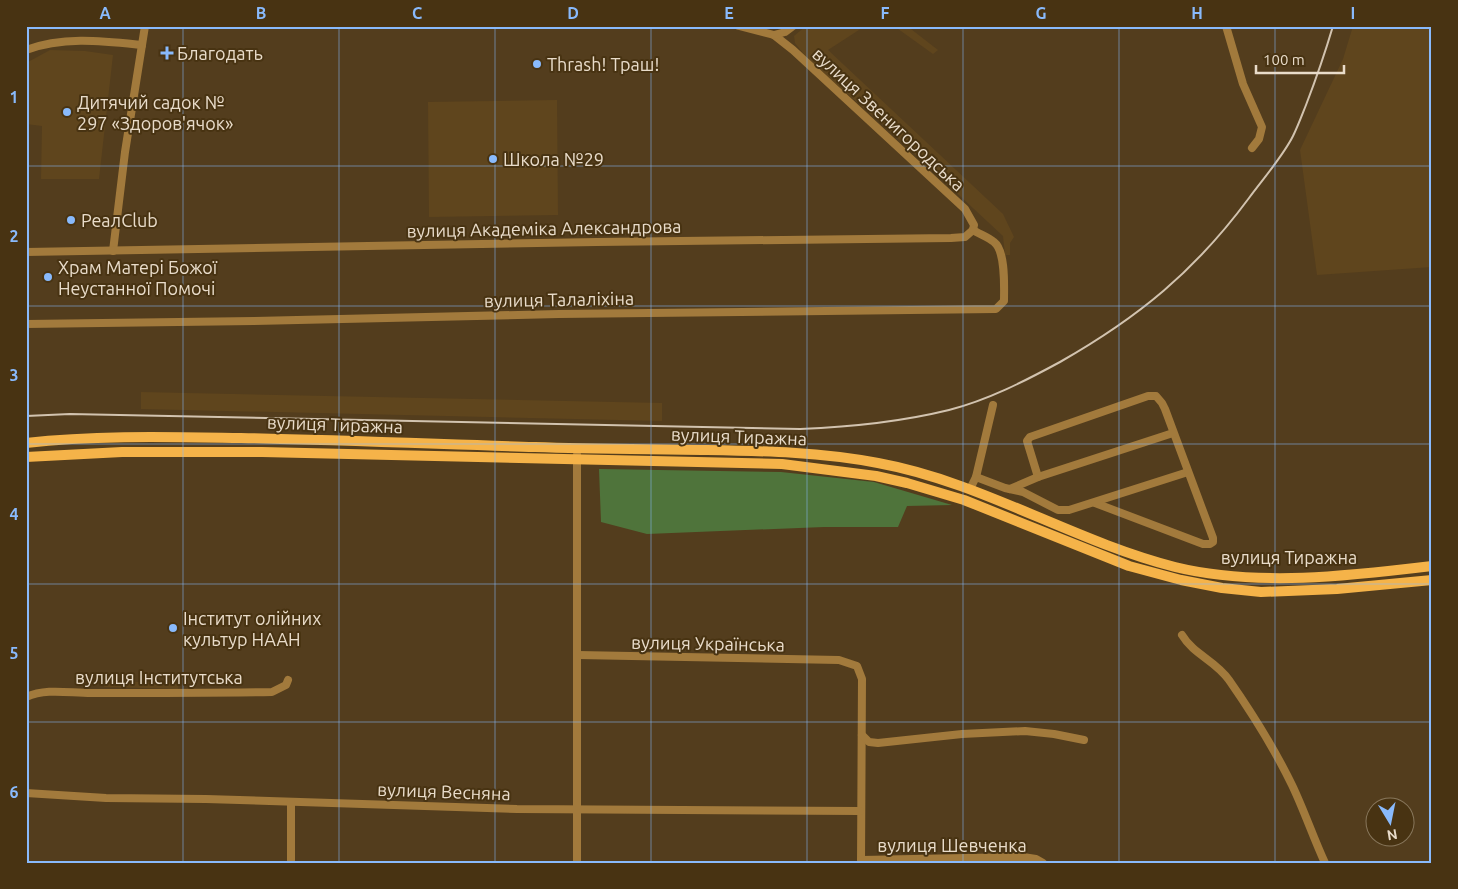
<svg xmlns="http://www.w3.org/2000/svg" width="1458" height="889" font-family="Ubuntu,sans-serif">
	<rect width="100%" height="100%" fill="#533d1d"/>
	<g fill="#5f451d">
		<polygon points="806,26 865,26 828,50 1003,214 1014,237 1010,243 1010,255 1005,255 1003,236 887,128 808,60 795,43 794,36"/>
		<polygon points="894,26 907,26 938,50 933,54"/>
		<polygon points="1353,26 1432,26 1432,267 1317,275 1300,150 1343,59"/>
		<polygon points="50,50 85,51 113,55 99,179 41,179 42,126 26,124 26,65 28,62"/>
		<polygon points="557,100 558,215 429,217 428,102"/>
		<polygon points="141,392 662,403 662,421 141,409"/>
		<polygon points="105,681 179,683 178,689 104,687"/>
	</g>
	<polygon fill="#4f743b" points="599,469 781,472 874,482 952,505 907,506 898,527 824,527 647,534 601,522"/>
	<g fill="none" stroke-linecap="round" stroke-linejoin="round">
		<g stroke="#a27a3c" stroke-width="8">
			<polyline points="739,26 774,35 793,50 965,209 974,225 973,230"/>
			<polyline points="1226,26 1243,84 1262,127 1259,139 1252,148"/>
			<polyline points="774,35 785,32 793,26"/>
			<path d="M26 50C63 36 103 41 142 45"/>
			<polyline points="113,251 125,152 145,26"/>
			<polyline points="26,252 597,242 951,238 965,237 973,230"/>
			<path d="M26 324 254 321 559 314 996 309 1004 301C1004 287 1006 251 994 242 988 237 979 234 973 230"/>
			<polyline points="976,477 1005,488 1023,492 1058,510 1069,510 1188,472"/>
			<polyline points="1038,477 1027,441 1030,437 1148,396 1156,396 1162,403 1165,409 1213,538 1213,542 1210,544 1203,544 1095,503"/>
			<polyline points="970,489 976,477 993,405"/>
			<polyline points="1010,489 1038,477 1173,433"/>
			<path d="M1182 635C1194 655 1215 660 1229 680 1252 713 1274 748 1292 785 1304 810 1313 837 1325 863"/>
			<polyline points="578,655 839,660 857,666 862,679 861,863"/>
			<path d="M26 697C47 688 68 693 91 693 151 693 212 693 272 692L286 685 288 680"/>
			<polyline points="862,735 869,742 878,743 962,734 1025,731 1054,734 1084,740"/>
			<polyline points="26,793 106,798 206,799 517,809 860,811"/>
			<polyline points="861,860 1023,857 1036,859 1043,863"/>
			<polyline points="291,863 291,802"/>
			<polyline points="577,863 577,455"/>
		</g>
		<g stroke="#f5b349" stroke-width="10">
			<path d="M26 443C97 435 170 437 241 438 339 440 437 444 535 447 592 449 649 449 707 450 764 451 821 452 878 463 982 482 1073 541 1175 567 1257 587 1349 576 1432 566"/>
			<polyline points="26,457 122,452 262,452 782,464 876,476 907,483 964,500 1129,566 1181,580 1222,588 1261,592 1337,589 1432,580"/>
		</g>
		<path stroke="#d2c3af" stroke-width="2" d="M26 416 70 414 800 429C851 427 900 422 949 410 988 400 1025 381 1060 362 1139 317 1195 271 1249 198 1263 179 1283 156 1293 136 1298 126 1302 115 1306 105 1316 79 1325 53 1333 26"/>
	</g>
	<path fill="none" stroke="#89bafc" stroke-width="1" stroke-opacity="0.55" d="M183 26V863M339 26V863M495 26V863M651 26V863M807 26V863M963 26V863M1119 26V863M1275 26V863M26 166H1432M26 306H1432M26 444H1432M26 584H1432M26 722H1432"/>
	<g fill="#89bafc" stroke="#483312" stroke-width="2">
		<path d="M164.5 45.5h5v5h5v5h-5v5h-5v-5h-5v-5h5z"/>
		<circle cx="537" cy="64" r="5"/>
		<circle cx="67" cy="112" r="5"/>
		<circle cx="493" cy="159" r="5"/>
		<circle cx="71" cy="220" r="5"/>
		<circle cx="48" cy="277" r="5"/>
		<circle cx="173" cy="628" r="5"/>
	</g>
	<g text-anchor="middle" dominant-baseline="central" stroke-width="4" stroke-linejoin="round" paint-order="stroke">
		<g font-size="18" fill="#e9dcca" stroke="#483312" text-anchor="start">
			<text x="177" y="53">Благодать</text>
			<text x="547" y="64">Thrash! Траш!</text>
			<text x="77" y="102">Дитячий садок №<tspan x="77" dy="21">297 «Здоров'ячок»</tspan></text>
			<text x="503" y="159">Школа №29</text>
			<text x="81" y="220">РеалClub</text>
			<text x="58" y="267">Храм Матері Божої<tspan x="58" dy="21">Неустанної Помочі</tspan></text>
			<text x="183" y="618">Інститут олійних<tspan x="183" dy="21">культур НААН</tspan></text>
		</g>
		<g font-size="18" fill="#e9dcca" stroke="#483312">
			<text transform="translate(889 119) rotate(43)">вулиця Звенигородська</text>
			<text transform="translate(544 228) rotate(-1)">вулиця Академіка Александрова</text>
			<text transform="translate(559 299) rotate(-1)">вулиця Талаліхіна</text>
			<text transform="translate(335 424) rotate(2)">вулиця Тиражна</text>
			<text transform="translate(739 436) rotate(2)">вулиця Тиражна</text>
			<text x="1289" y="557">вулиця Тиражна</text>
			<text transform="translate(708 643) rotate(1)">вулиця Українська</text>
			<text x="159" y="677">вулиця Інститутська</text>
			<text transform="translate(444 791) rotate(2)">вулиця Весняна</text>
			<text x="952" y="845">вулиця Шевченка</text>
		</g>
	</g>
	<rect width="1458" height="889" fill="none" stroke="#483312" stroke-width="55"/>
	<g transform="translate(1390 822) rotate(170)"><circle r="24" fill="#483312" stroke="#88775c"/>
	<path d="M0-4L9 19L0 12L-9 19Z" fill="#89bafc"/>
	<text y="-8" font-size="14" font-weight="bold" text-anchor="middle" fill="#e9dcca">N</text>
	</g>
	<path d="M1256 65v8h88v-8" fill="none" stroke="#e9dcca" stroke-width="2.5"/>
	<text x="1263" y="65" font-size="15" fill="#e9dcca" stroke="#483312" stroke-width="4" paint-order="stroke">100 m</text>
	<rect x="28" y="28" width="1402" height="834" fill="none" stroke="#89bafc" stroke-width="2"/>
	<g font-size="16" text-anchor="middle" font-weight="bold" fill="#89bafc">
		<text x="105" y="19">A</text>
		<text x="261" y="19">B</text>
		<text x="417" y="19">C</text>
		<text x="573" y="19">D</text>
		<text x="729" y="19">E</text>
		<text x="885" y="19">F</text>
		<text x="1041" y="19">G</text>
		<text x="1197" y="19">H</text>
		<text x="1353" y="19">I</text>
		<text x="14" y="103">1</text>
		<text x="14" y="242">2</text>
		<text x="14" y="381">3</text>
		<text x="14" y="520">4</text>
		<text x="14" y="659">5</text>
		<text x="14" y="798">6</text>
	</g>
</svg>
